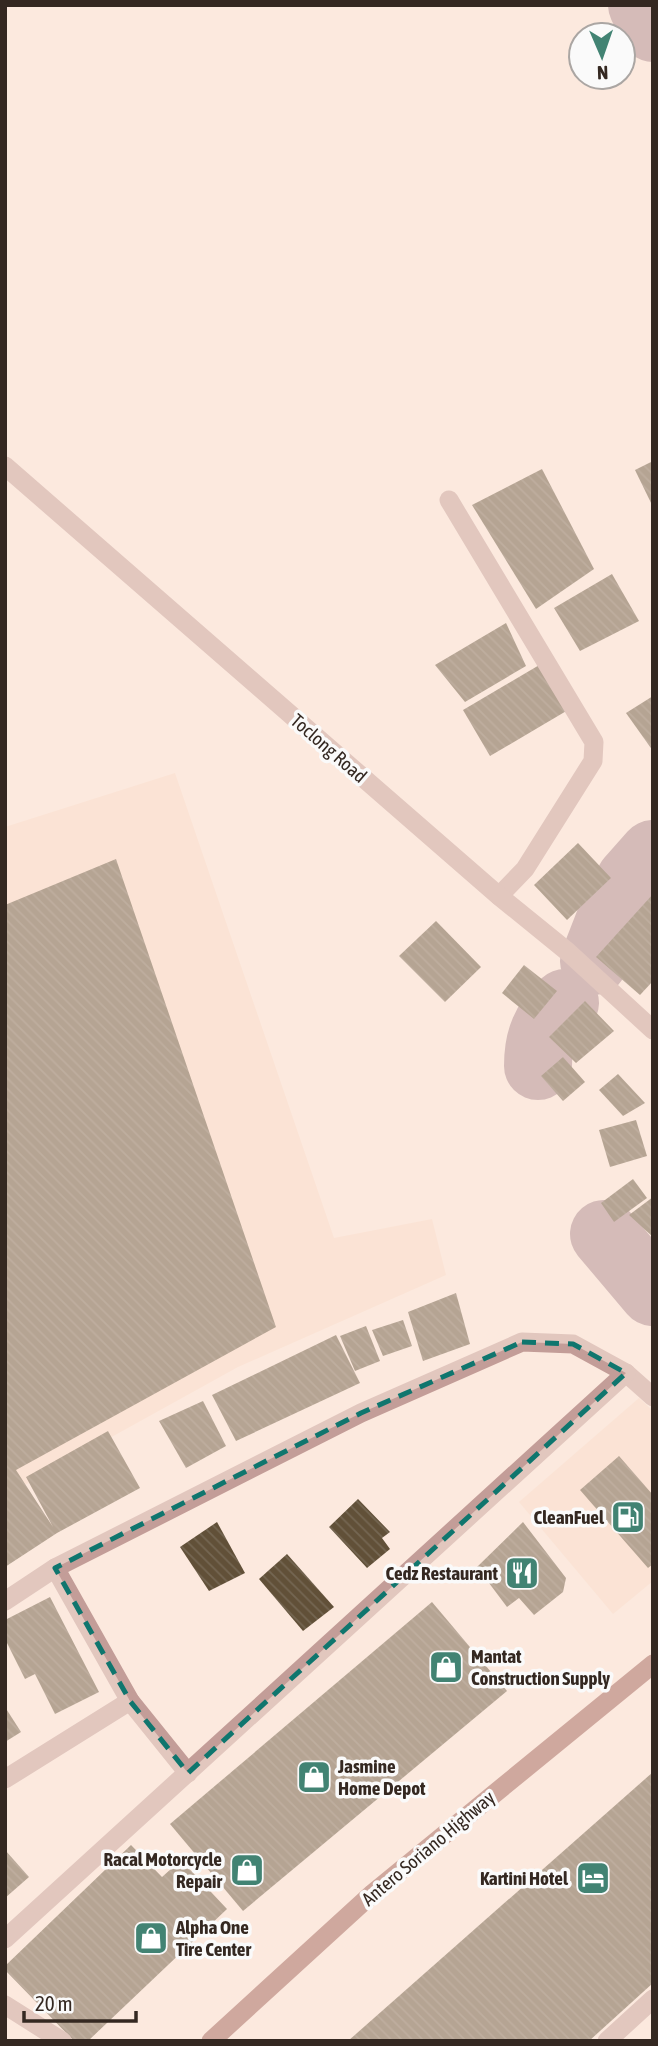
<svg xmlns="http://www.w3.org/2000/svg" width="658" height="2046" font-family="'Asap Condensed',sans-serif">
	<defs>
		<pattern id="building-back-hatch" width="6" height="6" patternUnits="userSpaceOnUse" patternTransform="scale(1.75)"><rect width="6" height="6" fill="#615038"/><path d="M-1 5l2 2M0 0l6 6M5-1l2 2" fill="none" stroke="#746652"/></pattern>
	</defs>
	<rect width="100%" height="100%" fill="#fce9de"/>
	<g fill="#fbdcca">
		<polygon points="175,773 334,1238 432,1219 446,1275 238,1367 5,1496 5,827"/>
		<polygon points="639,1398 653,1411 653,1581 613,1614 519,1502"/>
	</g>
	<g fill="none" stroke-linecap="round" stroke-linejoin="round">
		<g stroke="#a6848b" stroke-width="68">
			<polyline points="642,5 653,28"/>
			<polyline points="594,961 610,920 630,880 653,854"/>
			<path d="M538 1066C538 1039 545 1022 565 1003"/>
			<polyline points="604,1234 653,1292"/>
		</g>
	</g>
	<g fill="url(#building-back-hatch)">
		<polygon points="653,461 653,507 635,470"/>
		<polygon points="542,469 594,569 536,609 472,505"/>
		<polygon points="612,574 639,621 580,651 554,608"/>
		<polygon points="506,623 526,666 465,702 435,665"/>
		<polygon points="541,664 568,710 490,756 463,710"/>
		<polygon points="653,696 653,751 626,713"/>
		<polygon points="578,843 611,878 567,920 534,885"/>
		<polygon points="116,859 276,1327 16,1470 53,1527 26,1477 108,1431 140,1488 57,1533 5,1567 5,905"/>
		<polygon points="653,894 653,981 640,995 596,957"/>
		<polygon points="436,921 481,967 445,1002 399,956"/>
		<polygon points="524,965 557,991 534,1019 502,993"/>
		<polygon points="585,1001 614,1031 576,1063 549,1037"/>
		<polygon points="563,1057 585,1082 563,1101 541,1076"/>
		<polygon points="618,1074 645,1103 623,1116 599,1090"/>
		<polygon points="636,1120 647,1156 610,1167 599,1130"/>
		<polygon points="633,1179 647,1198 614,1222 601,1203"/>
		<polygon points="653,1197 653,1237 629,1215"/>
		<polygon points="456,1293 470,1344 423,1361 408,1312"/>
		<polygon points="403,1320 412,1346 383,1356 372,1330"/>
		<polygon points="366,1326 380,1361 355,1371 340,1336"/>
		<polygon points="336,1335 360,1383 236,1441 212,1395"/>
		<polygon points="203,1401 226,1446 186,1468 159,1421"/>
		<polygon points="619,1456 653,1495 653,1564 648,1568 580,1490"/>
		<polygon points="358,1499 390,1532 382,1538 390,1549 367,1568 329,1527"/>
		<polygon points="217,1522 245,1573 209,1591 180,1547"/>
		<polygon points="523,1522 566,1578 563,1592 534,1615 519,1598 507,1607 477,1567"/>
		<polygon points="287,1554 334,1607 303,1631 259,1579"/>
		<polygon points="50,1597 99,1692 55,1714 35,1674 25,1679 5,1639 5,1620"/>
		<polygon points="432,1602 507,1691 243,1911 170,1824"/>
		<polygon points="5,1707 21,1732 5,1742"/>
		<polygon points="653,1772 653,1983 589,2041 348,2041"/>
		<polygon points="131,1845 162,1877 181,1860 227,1909 88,2041 74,2041 5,1970 5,1966"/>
		<polygon points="5,1850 29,1877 5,1898"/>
	</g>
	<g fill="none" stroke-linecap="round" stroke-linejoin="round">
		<g stroke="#c39d98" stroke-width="19">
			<polyline points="449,500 594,742 593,761 525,869 499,896"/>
			<polyline points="55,1568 130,1701 188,1773"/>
			<polyline points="5,1601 55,1568 361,1413 522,1342 573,1344 626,1373 653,1397"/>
			<polyline points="5,1779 130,1701"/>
			<polyline points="5,1939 626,1373"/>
			<polyline points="5,2005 62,2041"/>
			<polyline points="607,2041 653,1999"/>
		</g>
		<polyline stroke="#c39d98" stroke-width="19" points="5,466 499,896 568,952 653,1030"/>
		<polyline stroke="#9a5951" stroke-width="19" points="211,2041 373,1893 653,1664"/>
	</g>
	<path d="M0 0H658V2046H0ZM522 1342 573 1344 626 1373 188 1773 130 1701 55 1568 361 1413Z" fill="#fce9de" fill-opacity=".55" fill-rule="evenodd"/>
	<path fill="none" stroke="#0f766e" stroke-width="5" stroke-dasharray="14 9" stroke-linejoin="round" d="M522 1342 573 1344 626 1373 188 1773 130 1701 55 1568 361 1413Z"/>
	<defs>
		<g id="fuel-square" transform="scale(1.75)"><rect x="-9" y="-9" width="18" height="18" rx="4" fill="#428373" stroke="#fafafa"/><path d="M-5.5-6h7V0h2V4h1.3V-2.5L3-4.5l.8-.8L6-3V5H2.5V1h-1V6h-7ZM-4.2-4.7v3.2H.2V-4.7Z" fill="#fff"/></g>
		<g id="restaurant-square" transform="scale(1.75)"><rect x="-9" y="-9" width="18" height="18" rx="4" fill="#428373" stroke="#fafafa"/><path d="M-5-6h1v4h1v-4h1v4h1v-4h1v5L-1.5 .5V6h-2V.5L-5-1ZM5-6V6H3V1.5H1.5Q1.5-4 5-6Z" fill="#fff"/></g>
		<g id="shop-square" transform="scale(1.75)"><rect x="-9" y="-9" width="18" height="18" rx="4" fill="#428373" stroke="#fafafa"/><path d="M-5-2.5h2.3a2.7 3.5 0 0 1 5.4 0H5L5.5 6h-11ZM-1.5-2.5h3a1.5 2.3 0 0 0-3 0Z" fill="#fff"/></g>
		<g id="hotel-square" transform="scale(1.75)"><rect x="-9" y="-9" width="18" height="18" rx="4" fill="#428373" stroke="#fafafa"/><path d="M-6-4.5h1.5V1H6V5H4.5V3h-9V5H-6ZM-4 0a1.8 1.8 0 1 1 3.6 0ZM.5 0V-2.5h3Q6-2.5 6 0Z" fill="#fff"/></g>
	</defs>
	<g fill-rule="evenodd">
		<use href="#fuel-square" x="628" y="1517"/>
		<use href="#restaurant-square" x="522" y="1573"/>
		<use href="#shop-square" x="446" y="1667"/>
		<use href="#shop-square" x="314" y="1777"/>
		<use href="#shop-square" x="247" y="1870"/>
		<use href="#hotel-square" x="593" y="1878"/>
		<use href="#shop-square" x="151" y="1938"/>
	</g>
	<g text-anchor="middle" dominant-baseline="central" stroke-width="7" stroke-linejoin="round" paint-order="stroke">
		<g font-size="19" fill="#342821" stroke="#fafafa">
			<text transform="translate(329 748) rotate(41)">Toclong Road</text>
			<text transform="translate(428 1848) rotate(-40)">Antero Soriano Highway</text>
		</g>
		<g font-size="19" font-weight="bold" fill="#342821" stroke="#fafafa" text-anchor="end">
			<text x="604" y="1517">CleanFuel</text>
			<text x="498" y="1573">Cedz Restaurant</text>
			<text x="471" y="1656" text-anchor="start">Mantat<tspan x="471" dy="22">Construction Supply</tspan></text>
			<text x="338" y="1766" text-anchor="start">Jasmine<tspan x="338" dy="22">Home Depot</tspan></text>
			<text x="222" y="1859">Racal Motorcycle<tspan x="222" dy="22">Repair</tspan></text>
			<text x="568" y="1878">Kartini Hotel</text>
			<text x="176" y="1927" text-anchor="start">Alpha One<tspan x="176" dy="22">Tire Center</tspan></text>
		</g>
	</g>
	<rect width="658" height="2046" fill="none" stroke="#342821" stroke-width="14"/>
	<g transform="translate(602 56) rotate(178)"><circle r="33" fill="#fafafa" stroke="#aba6a3" stroke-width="2"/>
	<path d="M0-5L12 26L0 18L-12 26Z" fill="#428373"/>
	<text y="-10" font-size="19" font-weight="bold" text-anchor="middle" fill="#342821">N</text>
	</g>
	<path d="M24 2011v10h112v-10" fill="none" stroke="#342821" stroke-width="3.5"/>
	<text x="35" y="2011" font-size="21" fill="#342821" stroke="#fafafa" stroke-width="5" paint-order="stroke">20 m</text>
</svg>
